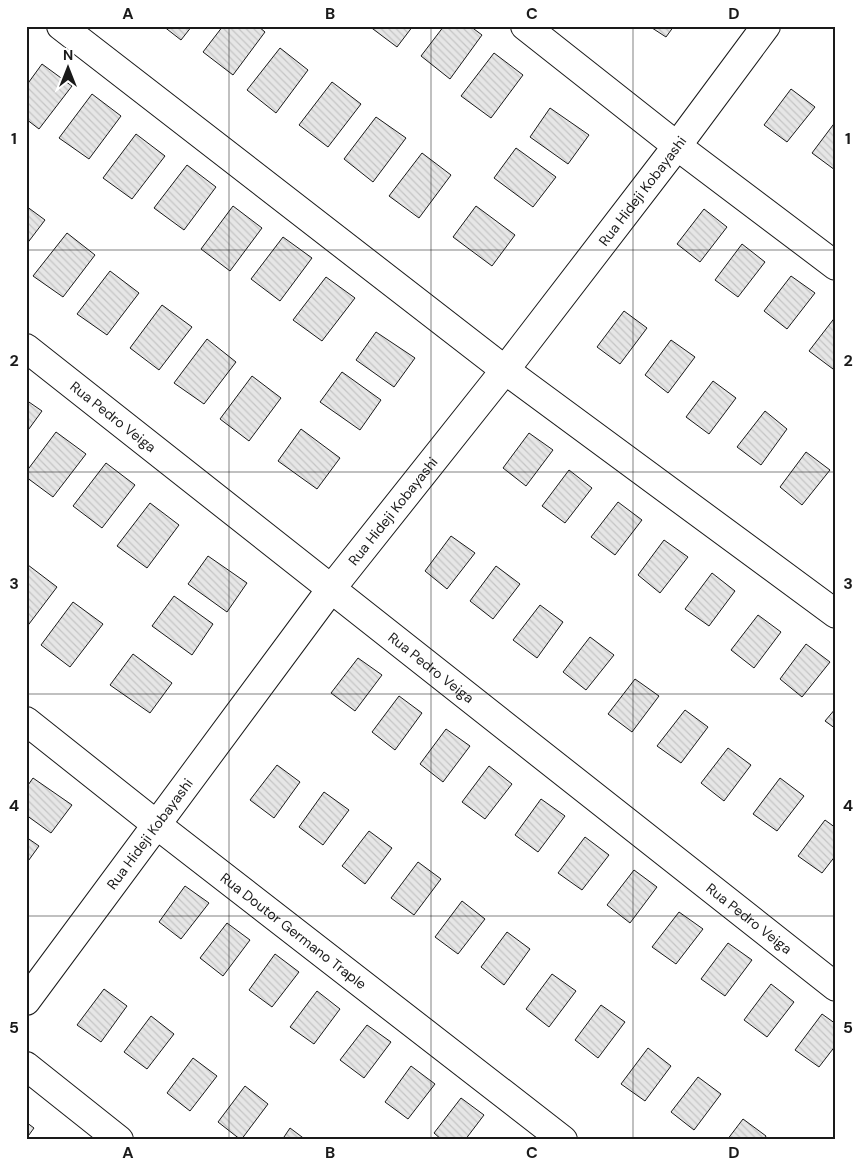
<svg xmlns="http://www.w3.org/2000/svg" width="862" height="1166" font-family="'DM Sans',sans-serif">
	<defs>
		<pattern id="building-back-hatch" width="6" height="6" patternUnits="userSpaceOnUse" patternTransform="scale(1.25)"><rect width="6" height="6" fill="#e6e6e6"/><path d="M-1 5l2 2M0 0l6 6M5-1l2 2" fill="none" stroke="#c5c5c5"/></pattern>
	</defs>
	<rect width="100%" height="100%" fill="#fff"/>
	<g fill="url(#building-back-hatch)" stroke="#1a1a1a">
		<polygon points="163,26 192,26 181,40"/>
		<polygon points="223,26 258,26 265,32 233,75 203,52"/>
		<polygon points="369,26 413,26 397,47"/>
		<polygon points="444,26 470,26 482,35 450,79 421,56"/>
		<polygon points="649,26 674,26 666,37"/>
		<polygon points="280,48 308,70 276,113 247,90"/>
		<polygon points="494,53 523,75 491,118 461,96"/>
		<polygon points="42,64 72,86 39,129 26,119 26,86"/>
		<polygon points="332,82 361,104 328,147 299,125"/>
		<polygon points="791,89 815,107 787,142 764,125"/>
		<polygon points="92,94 121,116 89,159 59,138"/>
		<polygon points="550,108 589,135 568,164 530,137"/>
		<polygon points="376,117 406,138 373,182 344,159"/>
		<polygon points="836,121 836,169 835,170 812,153"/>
		<polygon points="136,134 165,156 132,199 103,178"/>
		<polygon points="516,148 556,177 533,207 494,178"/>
		<polygon points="422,153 451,175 419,218 389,196"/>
		<polygon points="187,165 216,187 184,230 154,208"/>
		<polygon points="26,206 45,220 26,245"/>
		<polygon points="233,206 262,228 230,271 201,249"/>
		<polygon points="476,206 515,235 492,266 453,237"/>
		<polygon points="704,209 727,227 700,262 677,244"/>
		<polygon points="67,233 95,255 63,297 33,276"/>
		<polygon points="283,237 312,258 280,301 251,279"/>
		<polygon points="742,244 765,262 738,297 715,280"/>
		<polygon points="110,271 139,293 107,335 77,314"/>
		<polygon points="791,276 815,293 787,329 764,311"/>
		<polygon points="326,277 355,298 322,341 293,320"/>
		<polygon points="162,305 192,327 159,370 130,348"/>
		<polygon points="624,311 647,328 620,364 597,347"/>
		<polygon points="836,316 836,365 833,369 809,351"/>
		<polygon points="376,332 415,358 394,387 356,360"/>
		<polygon points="207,339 236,362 204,404 174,383"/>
		<polygon points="671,340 695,357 668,393 645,375"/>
		<polygon points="342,372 381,400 360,430 320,402"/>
		<polygon points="252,376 281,398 249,441 220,419"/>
		<polygon points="713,381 736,398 709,434 686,417"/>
		<polygon points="26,400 42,411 26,433"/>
		<polygon points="765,411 787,429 761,465 737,447"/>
		<polygon points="301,429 340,458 317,489 278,461"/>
		<polygon points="56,432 86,454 53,497 26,477 26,472"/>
		<polygon points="529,433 553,450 526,486 503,468"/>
		<polygon points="806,452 830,470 802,505 780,487"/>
		<polygon points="106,463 135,485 102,528 73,506"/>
		<polygon points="569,470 592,488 565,523 542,506"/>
		<polygon points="618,502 642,520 615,555 591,537"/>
		<polygon points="150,503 179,525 147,568 117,546"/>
		<polygon points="451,536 475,553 447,589 425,571"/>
		<polygon points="664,540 688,557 660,593 638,575"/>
		<polygon points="208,556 247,583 227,612 188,584"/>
		<polygon points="28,565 57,587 26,628 26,568"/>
		<polygon points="496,566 520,584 493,619 470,601"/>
		<polygon points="712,573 735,591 709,626 685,609"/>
		<polygon points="174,596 213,624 192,655 152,626"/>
		<polygon points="73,602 103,624 70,667 41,645"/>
		<polygon points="540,605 563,622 537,658 513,640"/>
		<polygon points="758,615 781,632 754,668 731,650"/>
		<polygon points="590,637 614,655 586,690 563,672"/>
		<polygon points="806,644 830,662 802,697 780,679"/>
		<polygon points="133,654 172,683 150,713 110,685"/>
		<polygon points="358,658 382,675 355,711 331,693"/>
		<polygon points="635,679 659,696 632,732 608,714"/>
		<polygon points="399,696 422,713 395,750 372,732"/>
		<polygon points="836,708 836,729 825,721"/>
		<polygon points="685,710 708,727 681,763 657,746"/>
		<polygon points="446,729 470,746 443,782 420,764"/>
		<polygon points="728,748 751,765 724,801 701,783"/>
		<polygon points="277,765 300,782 274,818 250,800"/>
		<polygon points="489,766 512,784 485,819 462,802"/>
		<polygon points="33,778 72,805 51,833 26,815 26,788"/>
		<polygon points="780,778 804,796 777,831 753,814"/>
		<polygon points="324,792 349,810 323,845 299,827"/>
		<polygon points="541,799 565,816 538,852 515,835"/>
		<polygon points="825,820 836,828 836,855 822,873 798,856"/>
		<polygon points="369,831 392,848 365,884 342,866"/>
		<polygon points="26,837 39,846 26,864"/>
		<polygon points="585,837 609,855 582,890 558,873"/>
		<polygon points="418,862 441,879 414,915 391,898"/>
		<polygon points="634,870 657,887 630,923 607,905"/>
		<polygon points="185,886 209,903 181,939 159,922"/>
		<polygon points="462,901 485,919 458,954 435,937"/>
		<polygon points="679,912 703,929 676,964 652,947"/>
		<polygon points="227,923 250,940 223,976 200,958"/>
		<polygon points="507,932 530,949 504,985 481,967"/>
		<polygon points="728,943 752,960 725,996 701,979"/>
		<polygon points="275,954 299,972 272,1007 249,990"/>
		<polygon points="552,974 576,991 549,1027 526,1009"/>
		<polygon points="771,984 794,1002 767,1037 744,1020"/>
		<polygon points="104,989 127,1006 101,1042 77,1025"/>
		<polygon points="317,991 340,1009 314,1044 290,1027"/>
		<polygon points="601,1005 625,1022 598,1058 575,1040"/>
		<polygon points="822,1014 836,1024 836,1045 819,1067 795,1050"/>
		<polygon points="151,1016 174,1034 147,1069 124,1052"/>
		<polygon points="367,1025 391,1042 364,1078 340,1060"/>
		<polygon points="648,1048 671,1066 645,1101 621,1084"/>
		<polygon points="193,1058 217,1076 190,1111 167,1093"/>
		<polygon points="411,1066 435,1084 408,1119 385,1102"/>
		<polygon points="698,1077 721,1094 694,1130 671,1112"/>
		<polygon points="245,1086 268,1104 241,1140 218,1122"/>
		<polygon points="461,1098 484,1115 465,1140 442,1140 434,1133"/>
		<polygon points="743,1119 766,1136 764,1140 727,1140"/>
		<polygon points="26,1122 34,1128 26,1139"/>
		<polygon points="290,1128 306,1140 282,1140"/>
	</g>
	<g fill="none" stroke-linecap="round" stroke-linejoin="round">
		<g stroke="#1a1a1a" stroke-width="30">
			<g id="street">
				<polyline points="61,26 505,370 836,614"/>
				<polyline points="525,26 677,146 836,266"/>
				<path id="s1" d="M26 348 836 987"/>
				<path id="s2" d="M26 721 157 825 563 1140"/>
				<path id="s3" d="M26 1001 331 589 505 370 677 146 766 26"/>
				<polyline points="26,1066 119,1140"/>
			</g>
		</g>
		<use href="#street" stroke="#fff" stroke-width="28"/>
	</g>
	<path fill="none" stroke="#1a1a1a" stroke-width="1" stroke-opacity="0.55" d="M229 26V1140M431 26V1140M633 26V1140M26 250H836M26 472H836M26 694H836M26 916H836"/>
	<g text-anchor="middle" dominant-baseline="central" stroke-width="4" stroke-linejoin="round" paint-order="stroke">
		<g font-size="14" fill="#1a1a1a" stroke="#fff">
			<text stroke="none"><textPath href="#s3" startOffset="1018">Rua Hideji Kobayashi</textPath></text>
			<text stroke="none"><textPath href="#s1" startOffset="111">Rua Pedro Veiga</textPath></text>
			<text stroke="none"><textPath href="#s3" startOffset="612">Rua Hideji Kobayashi</textPath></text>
			<text stroke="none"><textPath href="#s1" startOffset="516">Rua Pedro Veiga</textPath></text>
			<text stroke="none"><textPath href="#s3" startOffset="208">Rua Hideji Kobayashi</textPath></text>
			<text stroke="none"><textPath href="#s1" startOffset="921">Rua Pedro Veiga</textPath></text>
			<text stroke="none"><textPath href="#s2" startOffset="340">Rua Doutor Germano Traple</textPath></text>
		</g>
	</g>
	<rect width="862" height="1166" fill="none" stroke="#ffffff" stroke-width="55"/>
	<g transform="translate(68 68)" stroke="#ffffff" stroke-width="4" paint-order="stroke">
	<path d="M0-4L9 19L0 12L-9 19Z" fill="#1a1a1a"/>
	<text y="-8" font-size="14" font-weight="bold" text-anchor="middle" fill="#1a1a1a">N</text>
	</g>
	<rect x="28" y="28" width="806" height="1110" fill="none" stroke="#1a1a1a" stroke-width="2"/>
	<g font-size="16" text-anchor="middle" font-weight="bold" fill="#1a1a1a">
		<text x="128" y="19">A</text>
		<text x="330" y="19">B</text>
		<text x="532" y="19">C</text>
		<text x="734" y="19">D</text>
		<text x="14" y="144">1</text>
		<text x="848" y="144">1</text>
		<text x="14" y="366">2</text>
		<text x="848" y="366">2</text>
		<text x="14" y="589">3</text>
		<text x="848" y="589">3</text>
		<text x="14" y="811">4</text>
		<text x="848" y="811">4</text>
		<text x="14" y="1033">5</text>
		<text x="848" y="1033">5</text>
		<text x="128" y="1158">A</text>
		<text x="330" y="1158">B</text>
		<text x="532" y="1158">C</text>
		<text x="734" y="1158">D</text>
	</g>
</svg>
